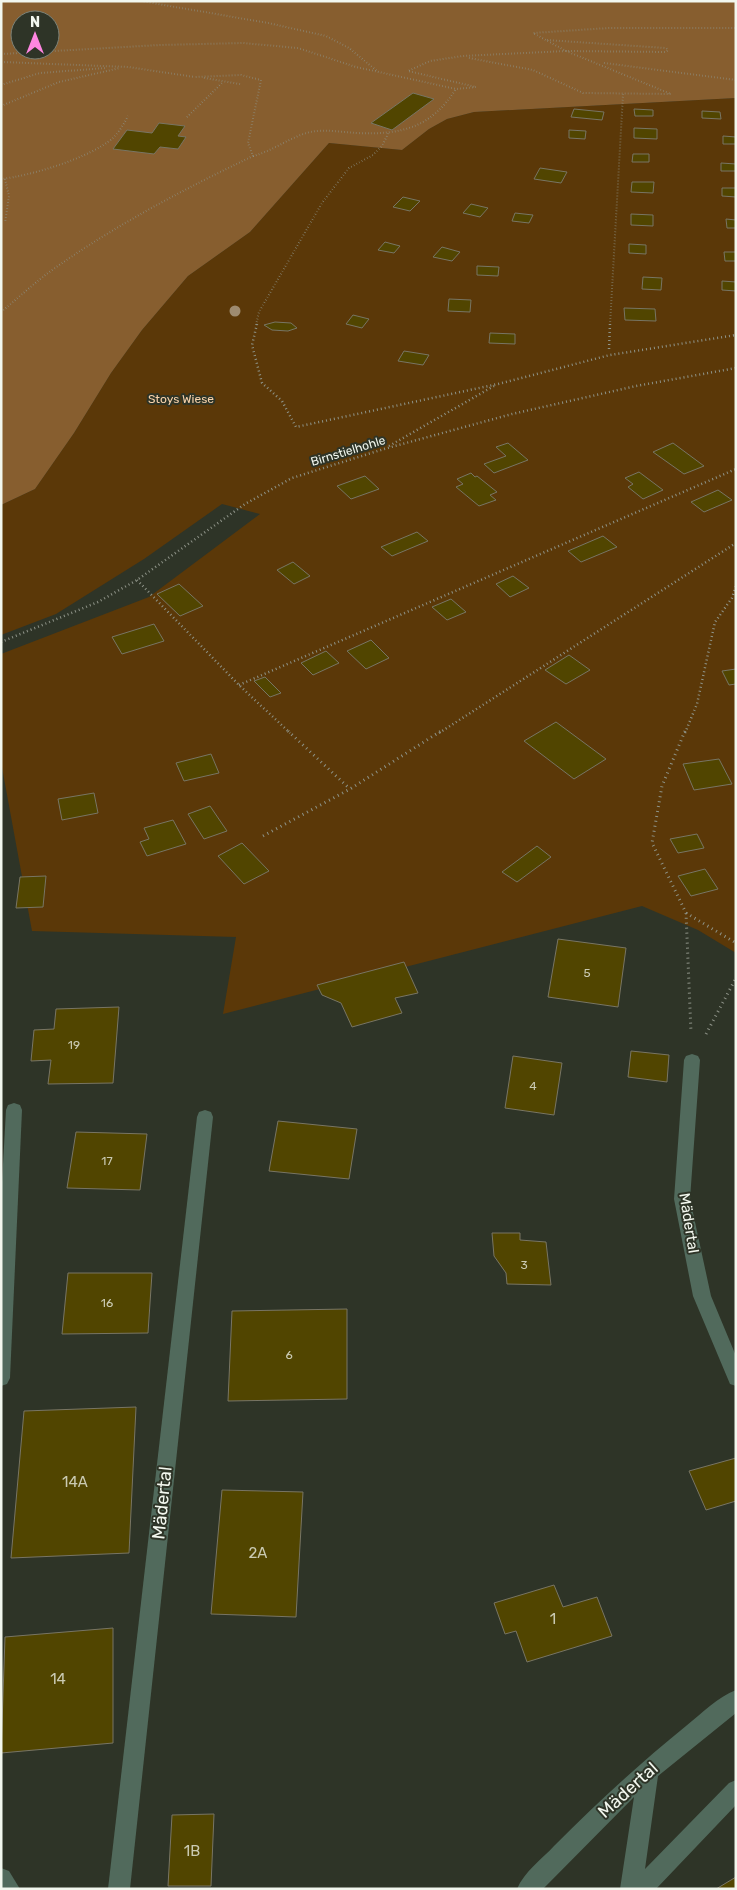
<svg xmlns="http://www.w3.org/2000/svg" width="737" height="1890" font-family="Rubik,sans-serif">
	<rect width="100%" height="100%" fill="#2e3427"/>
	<polygon fill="#5b3808" points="736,98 736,953 698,930 642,906 223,1014 236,937 32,931 1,762 1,654 149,597 260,514 222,504 144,559 56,614 1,635 1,505 35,489 74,433 111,373 142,330 188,276 250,232 329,143 402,150 429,129 447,119 474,112"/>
	<path fill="#875e2f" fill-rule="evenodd" d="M1 1H736V98L474 112 447 119 429 129 402 150 329 143 250 232 188 276 142 330 111 373 74 433 35 489 1 505ZM20 20H50V50H20Z"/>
	<g fill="#514500" stroke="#787564">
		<polygon points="413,93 434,99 392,130 371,123"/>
		<polygon points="574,109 604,112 602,120 571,117"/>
		<polygon points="634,109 653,110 653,116 635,116"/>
		<polygon points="702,111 720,112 721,119 702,118"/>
		<polygon points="159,123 185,126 178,136 186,137 178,149 160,147 154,154 113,149 127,130 152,133"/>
		<polygon points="634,128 657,129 657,139 634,138"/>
		<polygon points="569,130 586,131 585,139 569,138"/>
		<polygon points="723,136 736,137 736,144 723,144"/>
		<polygon points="633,154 649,154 649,162 632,162"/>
		<polygon points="721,163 736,164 736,171 721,171"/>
		<polygon points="540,168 567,172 561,183 534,179"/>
		<polygon points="632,182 654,182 653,193 631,192"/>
		<polygon points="722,188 736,188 736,197 722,196"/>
		<polygon points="403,197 420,201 410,211 393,207"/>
		<polygon points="471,204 488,208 480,217 463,213"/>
		<polygon points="515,213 533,215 529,223 512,221"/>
		<polygon points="631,214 653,215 653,226 631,225"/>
		<polygon points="726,219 736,220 736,228 727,228"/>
		<polygon points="385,242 400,246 394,253 378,250"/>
		<polygon points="629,244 646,245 646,254 629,253"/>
		<polygon points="442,247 460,252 452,261 433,257"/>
		<polygon points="724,252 736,252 736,261 725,261"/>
		<polygon points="477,266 499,267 498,276 477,275"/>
		<polygon points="643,277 662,278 661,290 642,289"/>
		<polygon points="722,281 736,282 736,291 722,290"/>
		<polygon points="449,299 471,300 470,312 448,311"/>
		<polygon points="624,308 655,309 656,321 625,320"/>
		<polygon points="353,315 369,319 362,328 346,324"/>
		<polygon points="275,322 291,323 297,328 288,331 272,330 264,325"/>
		<polygon points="490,333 515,334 515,344 489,343"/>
		<polygon points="404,351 429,355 423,365 398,361"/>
		<polygon points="508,443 528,460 494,473 484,464 506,456 496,447"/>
		<polygon points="673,443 704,466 684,474 653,452"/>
		<polygon points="639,472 663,490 643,499 628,487 633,484 625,478"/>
		<polygon points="471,473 475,477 477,476 497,492 490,495 496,500 479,506 456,487 463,484 457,479"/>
		<polygon points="365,476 379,489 351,499 337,486"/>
		<polygon points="718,490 732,500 704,512 691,502"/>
		<polygon points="417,532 428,541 392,556 381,547"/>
		<polygon points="603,536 617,547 581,562 568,551"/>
		<polygon points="293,562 310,576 294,584 277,570"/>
		<polygon points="513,576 529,588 510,597 496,584"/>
		<polygon points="179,584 203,606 180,616 157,594"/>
		<polygon points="451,599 466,612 447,620 432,607"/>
		<polygon points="154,624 164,641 122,654 112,637"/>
		<polygon points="371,640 389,658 366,669 347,651"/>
		<polygon points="326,651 339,663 313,675 301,663"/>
		<polygon points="569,655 590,670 566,684 545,670"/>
		<polygon points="736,669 736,684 729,685 722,671"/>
		<polygon points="265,677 281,693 270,697 254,681"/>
		<polygon points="556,722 606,759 574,779 524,741"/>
		<polygon points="211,754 219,773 184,781 176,763"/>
		<polygon points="719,759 732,784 694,790 683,764"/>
		<polygon points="94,793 98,813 62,820 58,799"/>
		<polygon points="210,806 227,831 204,839 188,814"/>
		<polygon points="173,820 186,844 147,856 140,842 149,839 144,828"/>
		<polygon points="697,834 704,848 678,853 670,839"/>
		<polygon points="242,843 269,871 244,884 218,856"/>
		<polygon points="537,846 551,857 517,882 502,872"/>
		<polygon points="705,869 718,889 691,896 678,876"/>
		<polygon points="46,876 43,907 16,908 20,877"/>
		<polygon points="558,939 626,948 618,1007 548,997"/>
		<polygon points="404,962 418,993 395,998 402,1013 352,1027 341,1003 322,995 317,985"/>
		<polygon points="119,1007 113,1083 48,1084 51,1060 31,1061 34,1030 54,1029 56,1009"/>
		<polygon points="631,1051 669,1055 667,1082 628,1077"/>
		<polygon points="513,1056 562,1063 554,1115 505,1108"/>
		<polygon points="278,1121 357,1129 349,1179 269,1171"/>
		<polygon points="76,1132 147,1134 140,1190 67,1188"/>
		<polygon points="492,1233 520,1233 520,1240 546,1242 551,1285 507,1284 506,1273 494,1256"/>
		<polygon points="68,1273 152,1273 148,1333 62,1334"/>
		<polygon points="347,1309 347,1399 228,1401 232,1311"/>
		<polygon points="136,1407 129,1553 11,1558 24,1411"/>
		<polygon points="736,1458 736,1501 706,1510 689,1471"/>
		<polygon points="222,1490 303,1492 296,1617 211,1614"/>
		<polygon points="554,1585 563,1607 597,1597 612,1636 527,1662 516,1631 505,1634 494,1603"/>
		<polygon points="113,1628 113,1743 1,1753 5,1637"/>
		<polygon points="214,1814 211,1886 168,1886 172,1815"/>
		<polygon points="736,1877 736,1889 716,1889"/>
	</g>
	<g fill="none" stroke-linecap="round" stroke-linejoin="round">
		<g stroke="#8e9388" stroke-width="2" stroke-dasharray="0.5 2.5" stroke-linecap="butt">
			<polyline points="141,1 268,23 326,36 349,48 377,71"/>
			<polyline points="1,54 160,45 243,43 298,48 356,67 456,89 476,87 408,71 430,61 463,56 566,51 666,52 668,50 666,48 546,40"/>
			<polyline points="469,58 533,70 583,93 671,94 566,51 533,33 609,28 736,28"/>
			<polyline points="1,62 128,67 195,77"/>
			<polyline points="604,63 736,80"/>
			<polyline points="204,78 240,84"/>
			<polyline points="1,85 40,73 106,68"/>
			<polyline points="1,106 59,82 120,68"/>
			<polyline points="187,117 223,82"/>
			<path d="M253 156C273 151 290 137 310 132 325 129 341 132 356 133 401 135 431 128 456 89"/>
			<path d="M1 179C30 176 90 158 113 138 119 132 124 124 128 116"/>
			<polyline points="5,179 9,196 5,223"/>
			<path d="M1 312C17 299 32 285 48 273 112 227 182 190 253 156L248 143 261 80 241 75 194 77"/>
			<polyline points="256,325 259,312 322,203 349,168 373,155 382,146 389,132"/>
			<polyline points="610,325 623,94"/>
		</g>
		<g stroke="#8e9388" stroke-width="2.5" stroke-dasharray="1 3" stroke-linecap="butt">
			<polyline points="257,324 252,345 262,383 282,401 296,427 498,384 610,355 736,335"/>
			<polyline points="609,349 610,324"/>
			<polyline points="389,446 494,386"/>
			<polyline points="137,580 239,685 290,733"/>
			<polyline points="1,642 98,602 137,580 245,504 292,478 384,449 512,414 636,386 736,368"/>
			<polyline points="239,685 736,469"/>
			<polyline points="439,733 736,543"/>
			<polyline points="685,733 697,704 715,622 732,598 736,586"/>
		</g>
		<g stroke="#8e9388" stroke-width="3" stroke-dasharray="1 4" stroke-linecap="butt">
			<polyline points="288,731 350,789"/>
			<polyline points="685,731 662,786 652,843 686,913 691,1032"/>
			<polyline points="263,836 350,789 441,731"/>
			<polyline points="686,913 736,943"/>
			<polyline points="706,1034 736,978"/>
		</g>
		<g fill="#516a5c" fill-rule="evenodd">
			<polygon points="692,1054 698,1056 700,1060 690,1199 711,1296 736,1356 736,1386 730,1384 693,1296 674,1199 684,1060 686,1056"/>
			<polygon points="14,1103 20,1105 22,1110 10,1378 7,1384 1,1386 1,1200 6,1110 8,1105"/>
			<polygon points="205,1110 211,1112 213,1117 130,1889 108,1889 197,1117 199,1112"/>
			<path d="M736 1690V1713L658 1776 645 1869 729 1783 736 1780V1805L656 1889H620L634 1797 543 1889H517C524 1872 542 1859 554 1846 597 1803 640 1763 686 1726 702 1713 718 1697 736 1690Z"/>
			<polygon points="1,1868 9,1871 20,1889 1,1889"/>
		</g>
	</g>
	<circle fill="#9e8b70" cx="235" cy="311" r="5.5"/>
	<g text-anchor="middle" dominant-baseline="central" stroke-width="4" stroke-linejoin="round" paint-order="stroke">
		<g font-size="12" fill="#f9d3ab" stroke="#2e3427">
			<text x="181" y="399">Stoys Wiese</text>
		</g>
		<g font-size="12" fill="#f2f7ee" stroke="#2e3427">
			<text transform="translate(348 451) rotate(-17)">Birnstielhohle</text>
		</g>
		<g font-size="12" fill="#cacab2">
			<text x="587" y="973">5</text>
			<text x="74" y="1045">19</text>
			<text x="533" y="1086">4</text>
			<text x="107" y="1161">17</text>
			<text x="524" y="1265">3</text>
			<text x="107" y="1303">16</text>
			<text x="289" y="1355">6</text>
		</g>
		<g font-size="15" fill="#f2f7ee" stroke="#2e3427">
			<text transform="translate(689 1223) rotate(81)">Mädertal</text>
		</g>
		<g font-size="15" fill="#cacab2">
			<text x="75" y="1482">14A</text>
			<text x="258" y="1553">2A</text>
			<text x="553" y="1619">1</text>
			<text x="58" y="1679">14</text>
			<text x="192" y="1851">1B</text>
		</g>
		<g font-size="18" fill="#f2f7ee" stroke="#2e3427">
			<text transform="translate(162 1503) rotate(-84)">Mädertal</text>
			<text transform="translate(628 1790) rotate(-42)">Mädertal</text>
		</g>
	</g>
	<rect width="737" height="1890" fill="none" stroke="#f2f7ee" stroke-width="5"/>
	<g transform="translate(35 35)"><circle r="24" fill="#2e3427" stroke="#7c8277"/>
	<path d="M0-4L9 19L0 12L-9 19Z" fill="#fe86e1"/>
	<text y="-8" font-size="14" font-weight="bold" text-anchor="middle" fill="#f2f7ee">N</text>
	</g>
</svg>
